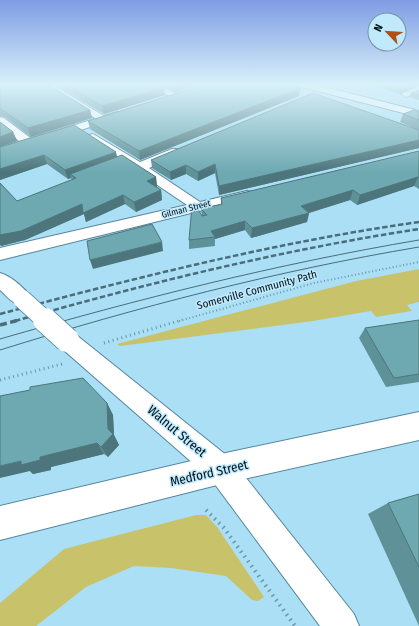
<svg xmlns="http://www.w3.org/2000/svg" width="419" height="626" font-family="'Fira Sans Condensed',sans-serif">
	<rect width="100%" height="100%" fill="#aadff5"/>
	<g fill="#c8c36b">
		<polygon points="419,269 419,302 407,305 412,311 376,317 371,311 313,321 120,346 117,344 356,281"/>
		<polygon points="196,515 206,515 217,527 264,597 258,601 252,600 226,576 171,568 134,566 86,587 36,626 0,626 0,603 64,549"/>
	</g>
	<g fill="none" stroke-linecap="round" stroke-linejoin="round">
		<g stroke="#55879c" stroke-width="2">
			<g id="minor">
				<polygon points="40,84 51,84 109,119 104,122 100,121"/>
				<polygon points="144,84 156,84 182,96 177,99 174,98"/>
				<polygon points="419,86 419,92 406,97 401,94"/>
				<polygon points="0,117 4,118 33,140 35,143 33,146 25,146 0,125"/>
				<polygon points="93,134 140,162 172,149 180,149 182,152 180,155 149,168 200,202 247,191 252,192 254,195 252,198 0,260 0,248 187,205 89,139 87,137 89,135"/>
				<path d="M0 273C11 276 26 289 32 299L29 304C15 308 9 298 0 290Z"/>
				<polygon points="67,331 75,334 231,459 354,614 359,626 320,626 211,479 59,346 56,340 59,334"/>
			</g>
		</g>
		<g stroke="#55879c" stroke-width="2">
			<polygon id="tertiary" points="117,112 121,113 123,115 121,117 0,156 0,148"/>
		</g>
		<g stroke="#55879c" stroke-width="2">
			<polygon id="secondary" points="419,412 419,440 221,484 0,540 0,506 221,454"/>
		</g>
		<g stroke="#55879c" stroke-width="2">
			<polygon id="trunk" points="297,84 313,84 419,111 419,117 298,86"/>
		</g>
		<polyline stroke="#6d95a6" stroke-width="2" stroke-dasharray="1 2.5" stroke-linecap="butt" points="179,321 314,283 419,262"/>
		<g stroke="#6d95a6" stroke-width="3" stroke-dasharray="1 3.5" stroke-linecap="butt">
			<polyline points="104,343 182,320"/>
			<polyline points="0,380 62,364"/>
		</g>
		<polyline stroke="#6d95a6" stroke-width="4" stroke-dasharray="1.5 4.5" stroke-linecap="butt" points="206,510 224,528 295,626"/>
		<use href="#minor" fill="#fff" fill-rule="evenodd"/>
		<use href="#tertiary" fill="#fff" fill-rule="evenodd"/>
		<use href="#secondary" fill="#fff" fill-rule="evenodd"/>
		<use href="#trunk" fill="#fff" fill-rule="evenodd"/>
		<g stroke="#4b6c7a" stroke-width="1">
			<path d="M0 339C138 299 277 264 419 240"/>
			<path d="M0 350C138 307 276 271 419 247"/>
		</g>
		<g stroke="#4b6c7a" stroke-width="2.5" stroke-dasharray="5.5 2.5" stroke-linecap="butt">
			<path d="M0 314C139 277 277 242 419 222"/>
			<path d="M15 321C148 283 282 250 419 229"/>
		</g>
		<polyline stroke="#4b6c7a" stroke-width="3.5" stroke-dasharray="7 3.5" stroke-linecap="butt" points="0,325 19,320"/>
		<g stroke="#55879c" stroke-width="20" stroke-linecap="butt">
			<polyline id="minor-bridge-far1" points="22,299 46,321"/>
		</g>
		<g stroke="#55879c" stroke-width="26" stroke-linecap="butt">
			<polyline id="minor-bridge" points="45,320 67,340"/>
		</g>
		<use href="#minor-bridge-far1" stroke="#fff" stroke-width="18"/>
		<use href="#minor-bridge" stroke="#fff" stroke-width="24"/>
	</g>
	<g fill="#5f9198">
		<polygon points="0,84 90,110 92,118 31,137 5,117 0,116"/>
		<polygon points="54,84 156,84 165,95 104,114"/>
		<polygon points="159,84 202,84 176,92"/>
		<polygon points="207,84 288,84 299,96 140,160 90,129 88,121"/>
		<polygon points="368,84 419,84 400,94"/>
		<polygon points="419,90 419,100 410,97 411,93"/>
		<polygon points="419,112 419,130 400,122 403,114"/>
		<polygon points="0,122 13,132 17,141 1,146 117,157 156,177 157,187 156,187 161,190 162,200 136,212 125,204 86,222 84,214 25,240 1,246 0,245 0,183 17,201 72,180 71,178 68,179 47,164 0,180"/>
		<polygon points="419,130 419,148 219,195 215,173 198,181 186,174 171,180 152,168 151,160"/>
		<polygon points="419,151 419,189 414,186 357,205 350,200 309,213 307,222 251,238 245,230 215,239 215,246 189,249 189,240 202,215 201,209 221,204 221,198"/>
		<polygon points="419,320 419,382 386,387 359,338 365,328"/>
		<polygon points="107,403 113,415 114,435 119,445 108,457 104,454 51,467 51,470 33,474 30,471"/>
		<polygon points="419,494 419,626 368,514 388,503"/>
	</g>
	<g fill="#4d767c">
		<polygon points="176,84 202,84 176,92"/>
		<polygon points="413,84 419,84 419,85 400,94 401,90"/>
		<polygon points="164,88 165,95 104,114 102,106"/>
		<polygon points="301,88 299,96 140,160 139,151"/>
		<polygon points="90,110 92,118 31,137 28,128"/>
		<polygon points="13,132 17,141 0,147 0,137"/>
		<polygon points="419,140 419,148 219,195 219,186"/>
		<polygon points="116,152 118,161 70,174 71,178 68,179 65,170"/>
		<polygon points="44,155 47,164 0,180 0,169"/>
		<polygon points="215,164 215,173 198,181 198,172"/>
		<polygon points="186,165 186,174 171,180 170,172"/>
		<polygon points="156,177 157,187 148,191 147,181"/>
		<polygon points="418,177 414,186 357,205 360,195"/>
		<polygon points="161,190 162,200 136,212 134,202"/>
		<polygon points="353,190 350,200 299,216 301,206"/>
		<polygon points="123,195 125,204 86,222 84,214 25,240 1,246 0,244 0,235 82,204"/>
		<polygon points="309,213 307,222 251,238 252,228"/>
		<polygon points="245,221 245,230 215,239 215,237 211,231"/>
		<polygon points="162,242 163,251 93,269 90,260"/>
		<polygon points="107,403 113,415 114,435 119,445 108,457 101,447 108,429"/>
		<polygon points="97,443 104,454 51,467 51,470 33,474 30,471 0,478 0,466 40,457"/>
	</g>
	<g fill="#6ea9b1" stroke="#4d767c">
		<polygon points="0,84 47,84 90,110 28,128 1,109 0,108"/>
		<polygon points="64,84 156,84 164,88 102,106"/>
		<polygon points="207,84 231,84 233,85 234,84 288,84 301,88 139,151 88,121"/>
		<polygon points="383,84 413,84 401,90"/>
		<polygon points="419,90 419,95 411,93"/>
		<polygon points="313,93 419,130 419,140 219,186 215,164 198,172 186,165 170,172 151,160"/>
		<polygon points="414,110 419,112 419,120 403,114"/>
		<polygon points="0,122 13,132 0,137"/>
		<polygon points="74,125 116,152 65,170 44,155 0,169 0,147"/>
		<polygon points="419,151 419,177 418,177 360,195 353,190 301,206 309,213 252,228 245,221 211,231 215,237 189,240 192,205 195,204 202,216 207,215 201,209 222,204 221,198"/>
		<polygon points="122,155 156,177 147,181 161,190 134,202 123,195 83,213 82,204 21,231 0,235 0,183 17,201 76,178 70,174"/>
		<polygon points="152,224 162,242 90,260 87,241"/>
		<polygon points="419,320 419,374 394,378 365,328"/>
		<polygon points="83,378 107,403 108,429 113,434 101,447 97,443 40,457 40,460 21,465 21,461 0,466 0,396 30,390 30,387"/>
		<polygon points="419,494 419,567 388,503"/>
	</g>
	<linearGradient id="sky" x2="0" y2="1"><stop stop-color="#7f9ce3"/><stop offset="0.49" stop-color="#d9f1fa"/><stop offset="1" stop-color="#d9f1fa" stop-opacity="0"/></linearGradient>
	<rect width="419" height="172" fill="url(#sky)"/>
	<g text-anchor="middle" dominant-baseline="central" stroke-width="3" stroke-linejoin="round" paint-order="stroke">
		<g font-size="9" fill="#01121a" stroke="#c0eafc">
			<text transform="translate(186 209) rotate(-14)">Gilman Street</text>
		</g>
		<g font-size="11" fill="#01121a" stroke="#c0eafc">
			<text transform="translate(257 290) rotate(-15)">Somerville Community Path</text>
		</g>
		<g font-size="13" fill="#01121a" stroke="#c0eafc">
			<text transform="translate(177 431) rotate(40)">Walnut Street</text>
			<text transform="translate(209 473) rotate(-13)">Medford Street</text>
		</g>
	</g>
	<g transform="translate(387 32) rotate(295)"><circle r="19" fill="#c0eafc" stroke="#7494a2"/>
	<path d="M0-3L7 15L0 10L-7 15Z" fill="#b24f15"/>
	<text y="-6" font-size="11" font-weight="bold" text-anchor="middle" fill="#01121a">N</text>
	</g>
</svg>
